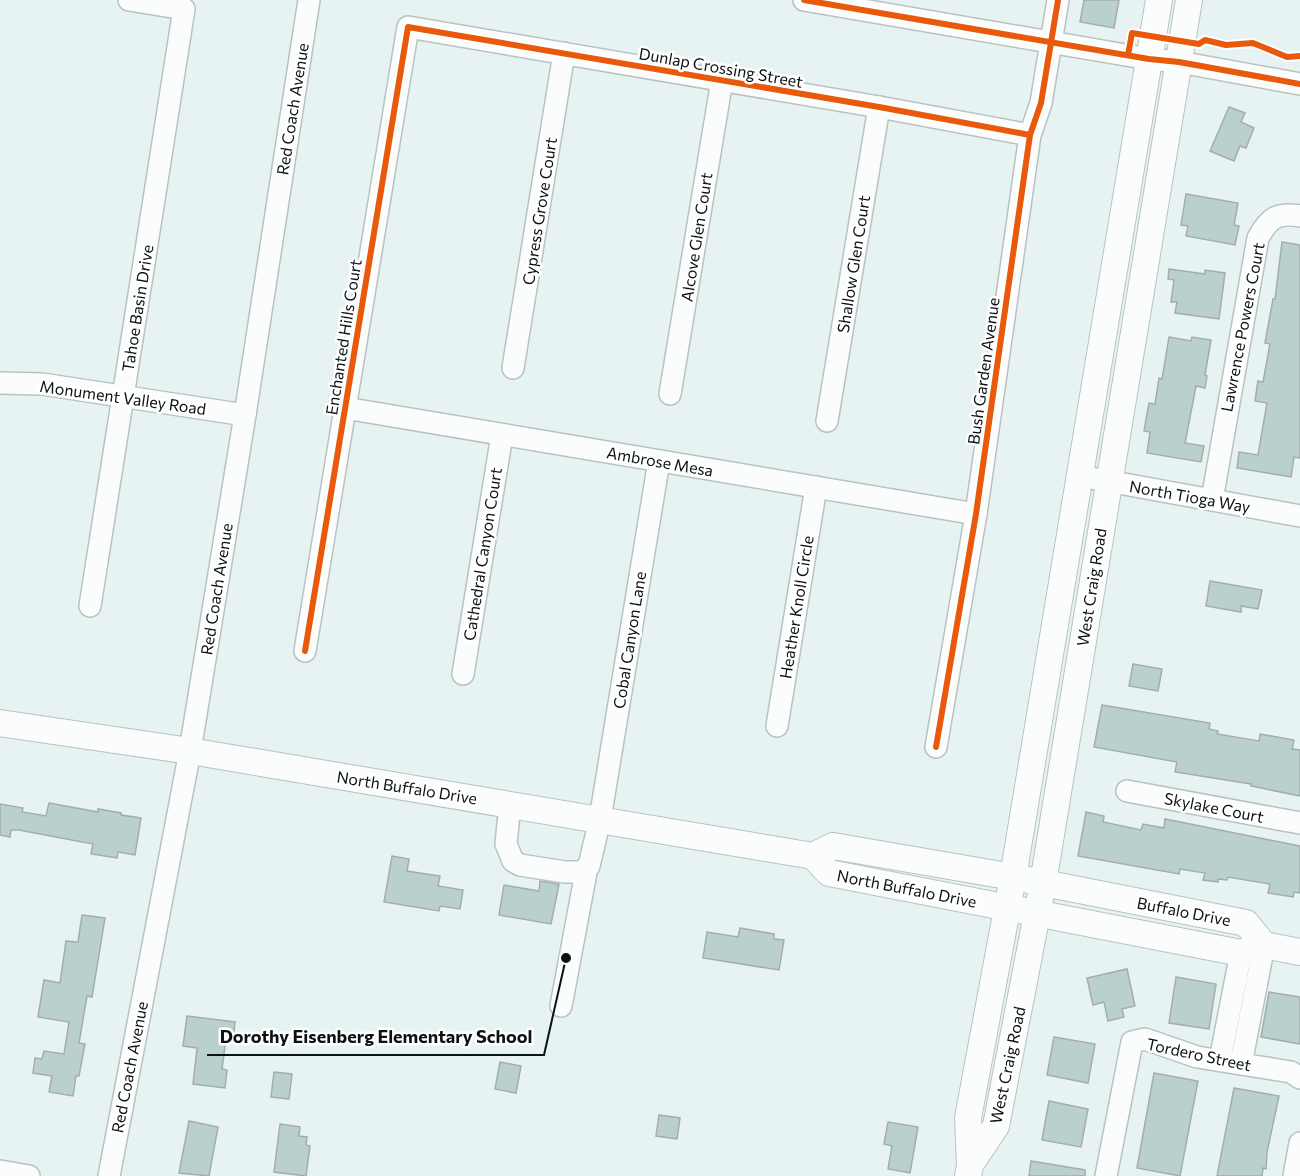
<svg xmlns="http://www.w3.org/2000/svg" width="1300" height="1176" font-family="Commissioner,sans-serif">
	<rect width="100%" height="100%" fill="#e7f2f2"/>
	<g fill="#bad0cc" stroke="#a5adac" stroke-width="1.5">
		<polygon points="1084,0 1119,0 1114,28 1080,22"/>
		<polygon points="1229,107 1245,113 1241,122 1254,128 1246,148 1240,146 1234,161 1210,151"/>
		<polygon points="1186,194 1238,203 1234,225 1239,226 1235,245 1186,236 1188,226 1181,225"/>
		<polygon points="1282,242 1300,245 1300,458 1294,457 1291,477 1237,468 1239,452 1258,455 1267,403 1255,401 1258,381 1263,382 1270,344 1265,343 1273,299 1275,299"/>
		<polygon points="1169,269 1205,274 1205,270 1225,273 1219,319 1175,313 1177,302 1171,302 1174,280 1168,279"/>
		<polygon points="1169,337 1191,341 1192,337 1211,340 1205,375 1207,376 1205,388 1196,386 1185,443 1204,446 1201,462 1147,453 1150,432 1144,431 1149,403 1155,404 1159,378 1162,379"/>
		<polygon points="1210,581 1262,590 1258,609 1241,606 1241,612 1206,606"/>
		<polygon points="1133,664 1162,669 1158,691 1129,686"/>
		<polygon points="1102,705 1210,723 1209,729 1218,731 1217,734 1259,741 1260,734 1294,740 1292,749 1300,750 1300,796 1251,786 1251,784 1175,772 1177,762 1094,747"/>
		<polygon points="49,803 98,812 98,809 121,813 121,815 141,818 135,855 118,852 117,858 91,854 93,844 19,830 11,830 10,837 0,835 0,804 23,808 22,812 46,816"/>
		<polygon points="1086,812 1104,816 1103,822 1141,830 1143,824 1164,828 1165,819 1300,846 1300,893 1294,892 1293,897 1268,893 1270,884 1228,877 1227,880 1218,879 1218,882 1203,880 1205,873 1180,869 1179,874 1078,856"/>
		<polygon points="392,856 409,859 407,871 440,876 438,886 463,890 460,909 440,906 439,911 384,902"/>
		<polygon points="540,881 559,884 551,924 499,915 504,885 539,891"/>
		<polygon points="82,915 105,918 92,997 87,996 79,1043 85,1044 79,1076 76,1076 73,1096 49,1092 52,1076 33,1073 35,1058 42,1059 44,1051 64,1054 69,1022 38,1017 44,980 60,983 66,941 78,942"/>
		<polygon points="740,928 774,934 774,939 784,940 779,970 703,958 707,932 738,937"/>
		<polygon points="1127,969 1135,1006 1122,1009 1124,1017 1108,1021 1104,1002 1093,1005 1087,978"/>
		<polygon points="1176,977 1216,984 1209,1029 1169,1023"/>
		<polygon points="1269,992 1300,997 1300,1044 1261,1037"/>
		<polygon points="187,1016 235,1022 233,1040 226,1039 222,1069 227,1070 225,1088 193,1084 197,1048 183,1046"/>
		<polygon points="1054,1037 1095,1044 1088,1083 1047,1075"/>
		<polygon points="500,1062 521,1066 516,1093 495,1089"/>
		<polygon points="274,1072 292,1074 289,1099 271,1097"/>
		<polygon points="1154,1073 1198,1081 1180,1176 1137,1168"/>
		<polygon points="1234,1088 1279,1096 1267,1152 1266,1169 1263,1168 1262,1176 1217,1176"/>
		<polygon points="1049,1101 1088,1109 1081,1147 1042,1140"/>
		<polygon points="659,1115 680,1118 677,1139 656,1136"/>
		<polygon points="189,1121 218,1127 209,1176 179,1173"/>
		<polygon points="888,1122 918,1127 910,1173 888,1169 892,1146 884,1144"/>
		<polygon points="280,1124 300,1127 299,1136 307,1137 306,1145 310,1146 306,1176 274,1172"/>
		<polygon points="1031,1161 1085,1170 1085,1176 1029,1176"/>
	</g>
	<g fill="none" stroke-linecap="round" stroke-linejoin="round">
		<g stroke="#b9c2c2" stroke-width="24">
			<g id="minor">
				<polyline points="804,0 1149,59 1179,62 1300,84"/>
				<polyline points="513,368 564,53"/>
				<polyline points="0,383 42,384 245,415"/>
				<polyline points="670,394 722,80"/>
				<polyline points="345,408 976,514"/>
				<polyline points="827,421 879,107"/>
				<polyline points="1080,476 1300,516"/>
				<path d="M1212 500 1258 238C1269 218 1277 212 1300 216"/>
				<polyline points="90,606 184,9 129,0"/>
				<polyline points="305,651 408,27 879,107 1030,135"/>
				<polyline points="463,674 502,435"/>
				<polyline points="777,726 816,487"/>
				<polyline points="936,747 976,514 1030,135 1041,103 1058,0"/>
				<polyline points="1127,791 1300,823"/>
				<polyline points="510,804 506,844 513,861 520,865 565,872 582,872 589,866 600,819 659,461"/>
				<polyline points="561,1006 587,867"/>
				<polyline points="1220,1060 1241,953"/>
				<polyline points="1241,1064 1264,945"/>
				<polyline points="0,1171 29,1176"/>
				<polyline points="109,1176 190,751 245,415 309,0"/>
				<polyline points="1106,1176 1132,1042 1145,1039 1197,1057 1291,1072 1300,1078"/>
				<polyline points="1294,1176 1300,1143"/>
			</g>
		</g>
		<g stroke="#b9c2c2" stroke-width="28">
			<g id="major">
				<polyline points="0,723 190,751 813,856 833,846 1013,877 1246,923 1264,945"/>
				<polyline points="813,856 829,873 1241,953 1264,945 1300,952"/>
				<polyline points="970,1165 996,1126 1043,883 1189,0"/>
				<polyline points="968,1176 970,1165 968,1118 1013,877 1159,0"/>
			</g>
		</g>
		<use href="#minor" stroke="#fbfdfd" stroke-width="21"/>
		<use href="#major" stroke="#fbfdfd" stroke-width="26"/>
		<g stroke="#fff" stroke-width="10">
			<g id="cycleway">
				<polyline points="804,0 1149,59 1179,62 1300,84"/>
				<polyline points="1128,55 1132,33 1199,44 1205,40 1226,45 1253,43 1287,57 1300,56"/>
				<polyline points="305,651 408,27 879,107 1030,135"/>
				<polyline points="936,747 976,514 1030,135 1041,103 1058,0"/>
			</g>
		</g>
		<use href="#cycleway" stroke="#e8590c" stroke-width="6"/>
	</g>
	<g text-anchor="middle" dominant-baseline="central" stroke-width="5" stroke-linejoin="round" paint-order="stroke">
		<g font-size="16" fill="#0b1212" stroke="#fff">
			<text transform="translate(721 67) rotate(10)">Dunlap Crossing Street</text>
			<text transform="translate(292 109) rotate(-81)">Red Coach Avenue</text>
			<text transform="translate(539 211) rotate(-81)">Cypress Grove Court</text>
			<text transform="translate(696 237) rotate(-81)">Alcove Glen Court</text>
			<text transform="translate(853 264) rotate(-81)">Shallow Glen Court</text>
			<text transform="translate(137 308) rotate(-81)">Tahoe Basin Drive</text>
			<text transform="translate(1242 327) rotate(-79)">Lawrence Powers Court</text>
			<text transform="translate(343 337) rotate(-81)">Enchanted Hills Court</text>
			<text transform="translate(983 371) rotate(-82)">Bush Garden Avenue</text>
			<text transform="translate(123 397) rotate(8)">Monument Valley Road</text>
			<text transform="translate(660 461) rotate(10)">Ambrose Mesa</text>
			<text transform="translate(1190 496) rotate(10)">North Tioga Way</text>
			<text transform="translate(482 554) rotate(-81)">Cathedral Canyon Court</text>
			<text transform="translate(1091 587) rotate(-81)">West Craig Road</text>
			<text transform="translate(216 589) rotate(-81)">Red Coach Avenue</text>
			<text transform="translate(796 607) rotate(-81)">Heather Knoll Circle</text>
			<text transform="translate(629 640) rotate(-81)">Cobal Canyon Lane</text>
			<text transform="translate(407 787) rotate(9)">North Buffalo Drive</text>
			<text transform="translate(1214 807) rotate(11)">Skylake Court</text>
			<text transform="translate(907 888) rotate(11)">North Buffalo Drive</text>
			<text transform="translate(1184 911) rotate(11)">Buffalo Drive</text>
			<text transform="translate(1199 1054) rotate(12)">Tordero Street</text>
			<text transform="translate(1007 1065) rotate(-78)">West Craig Road</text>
			<text transform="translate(129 1067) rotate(-79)">Red Coach Avenue</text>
		</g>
	</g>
	<path fill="none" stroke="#0b1212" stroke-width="2" d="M566 958L544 1055H207"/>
	<circle fill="#0b1212" stroke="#fff" stroke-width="2" cx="566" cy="958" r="6"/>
	<g font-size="18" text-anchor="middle" font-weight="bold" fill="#0b1212" stroke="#fff" stroke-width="5" stroke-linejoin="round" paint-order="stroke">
		<text x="376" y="1043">Dorothy Eisenberg Elementary School</text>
	</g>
</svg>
